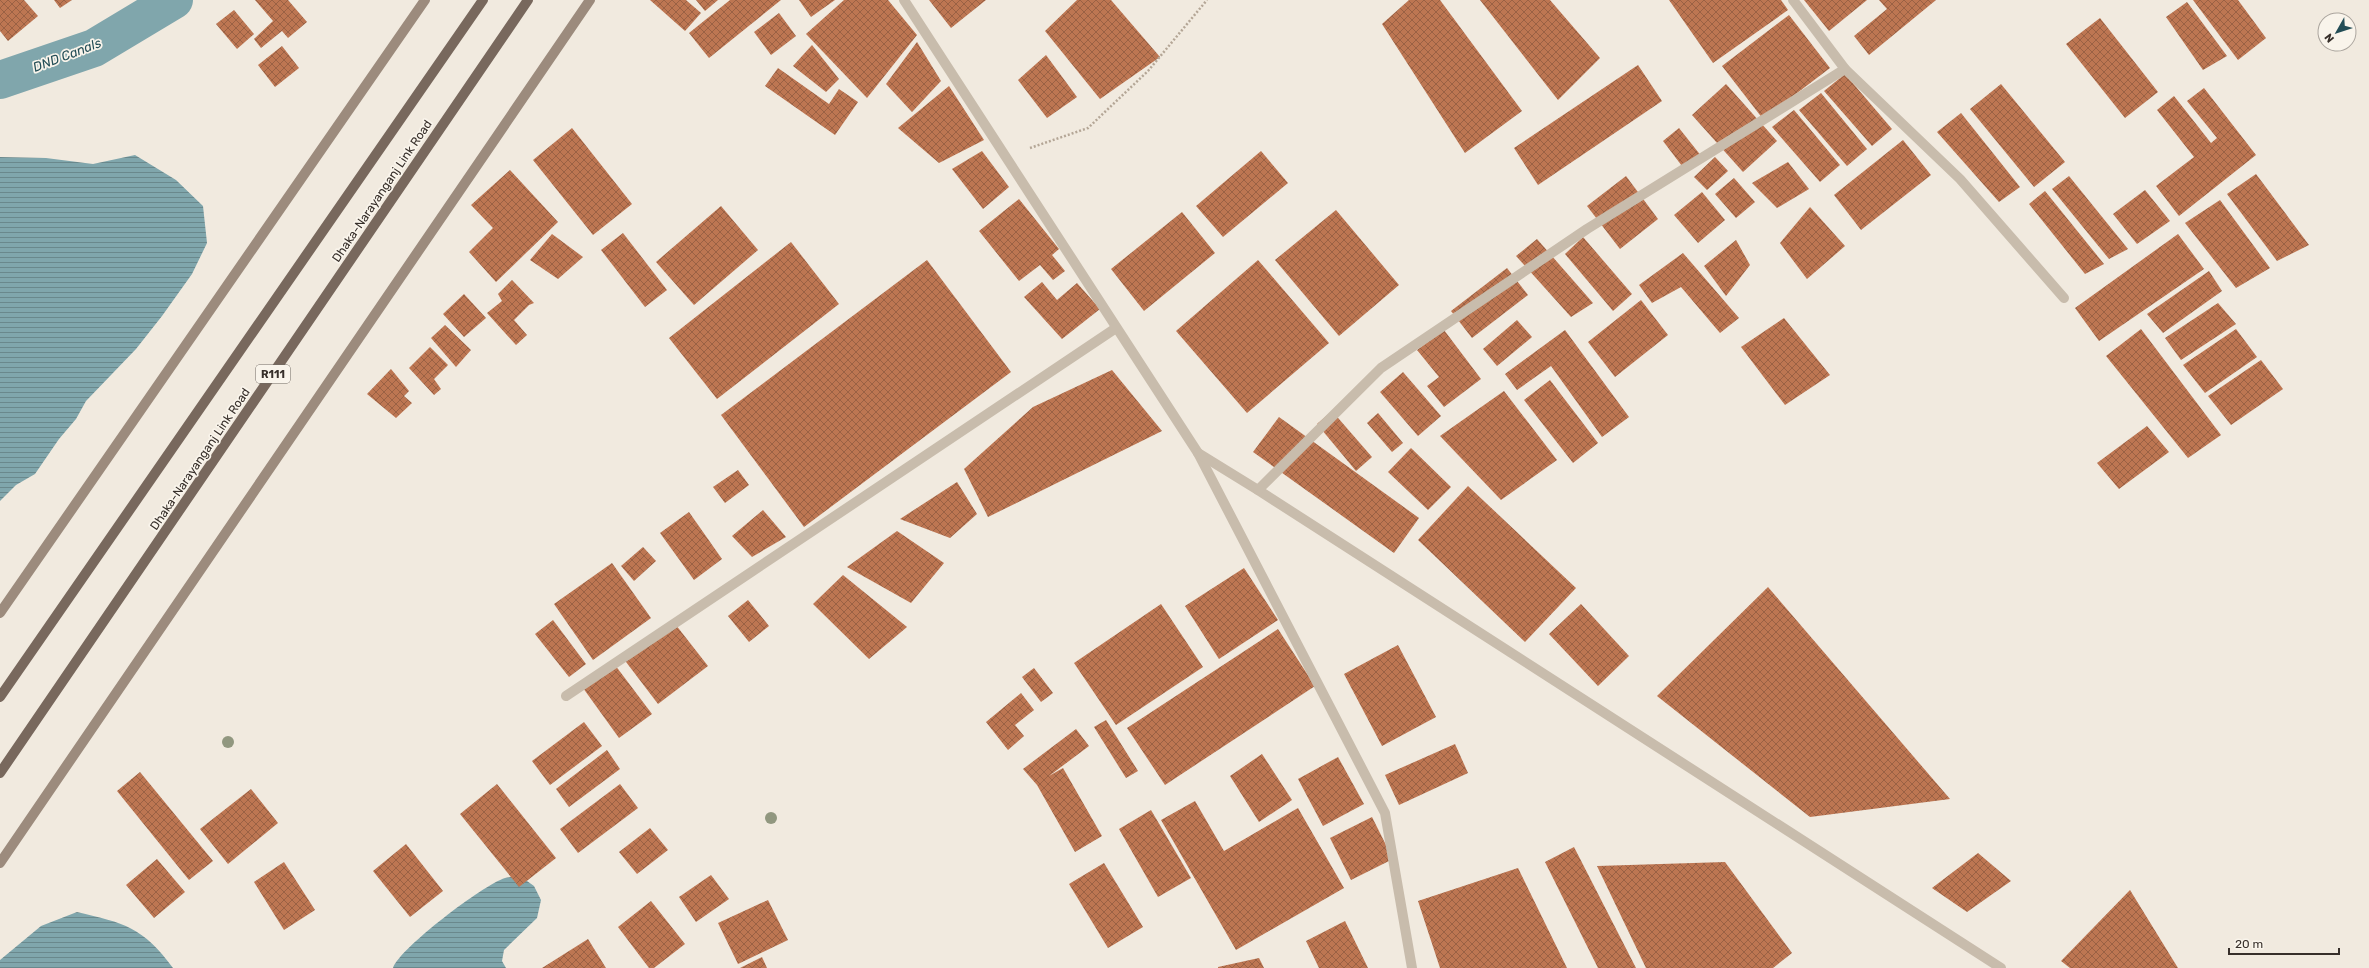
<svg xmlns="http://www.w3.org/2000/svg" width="2369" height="968" font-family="Rubik,sans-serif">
	<defs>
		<pattern id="water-rules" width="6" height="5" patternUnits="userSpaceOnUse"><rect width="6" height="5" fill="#80a6ac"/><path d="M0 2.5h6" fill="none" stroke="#6a888c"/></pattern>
		<pattern id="building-cross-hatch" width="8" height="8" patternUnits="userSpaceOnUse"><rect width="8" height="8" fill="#bd7652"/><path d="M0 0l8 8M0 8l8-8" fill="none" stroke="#9a6144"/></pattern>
	</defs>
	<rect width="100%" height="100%" fill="#f1eadf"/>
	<g fill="url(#water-rules)">
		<polygon points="135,155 176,180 203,206 207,243 192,274 162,316 136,349 86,401 76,419 59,439 35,474 16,485 0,501 0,157 46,158 93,164"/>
		<path d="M520 876 534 886 541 900 537 918 504 950 502 961 506 968H393C400 948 483 885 505 878 509 877 515 877 520 876Z"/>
		<path d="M77 912C124 923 143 927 173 968H0V960L41 926Z"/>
	</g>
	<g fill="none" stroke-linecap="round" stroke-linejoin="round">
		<polyline stroke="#80a6ac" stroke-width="38" points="0,80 94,48 174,0"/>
	</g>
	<g fill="url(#building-cross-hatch)">
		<polygon points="0,0 24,0 38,16 8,41 0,31"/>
		<polygon points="54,0 72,0 60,8"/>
		<polygon points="255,0 288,0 307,22 288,38 282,31 261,48 254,39 273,21"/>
		<polygon points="650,0 686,0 701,13 685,31"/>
		<polygon points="696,0 718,0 705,11"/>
		<polygon points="730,0 781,0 709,58 689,33"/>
		<polygon points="799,0 835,0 811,17"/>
		<polygon points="844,0 888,0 917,35 867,98 806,34"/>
		<polygon points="929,0 986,0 951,28"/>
		<polygon points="1077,0 1111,0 1160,57 1100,99 1045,31"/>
		<polygon points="1409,0 1440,0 1522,111 1465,153 1382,24"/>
		<polygon points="1480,0 1550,0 1600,58 1558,100"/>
		<polygon points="1669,0 1781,0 1788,10 1713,63"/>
		<polygon points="1804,0 1867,0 1829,31"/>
		<polygon points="1879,0 1936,0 1869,55 1854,36 1887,9"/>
		<polygon points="2193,0 2238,0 2266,38 2238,60"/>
		<polygon points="2187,2 2227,56 2203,70 2166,17"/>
		<polygon points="234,10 254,34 237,49 216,24"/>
		<polygon points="779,13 796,36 771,55 754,32"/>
		<polygon points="1789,15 1830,68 1763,119 1722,66"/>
		<polygon points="2100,18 2158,92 2125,118 2066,44"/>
		<polygon points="917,42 941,81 912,112 886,84"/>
		<polygon points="812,45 839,79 826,92 793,66"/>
		<polygon points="282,46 299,68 275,87 258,65"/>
		<polygon points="1046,55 1077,97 1047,118 1018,80"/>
		<polygon points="1638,65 1662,101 1538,185 1514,148"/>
		<polygon points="778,68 829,104 839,89 858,102 835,135 765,86"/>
		<polygon points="1845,74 1892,129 1872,146 1824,91"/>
		<polygon points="1726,84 1777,141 1743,172 1692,115"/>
		<polygon points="2001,84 2065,162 2034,187 1970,109"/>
		<polygon points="949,86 984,140 939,163 898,128"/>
		<polygon points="2204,88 2256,155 2179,216 2156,186 2194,157 2157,110 2174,96 2211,143 2217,138 2187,101"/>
		<polygon points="1821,93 1867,149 1847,166 1799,110"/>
		<polygon points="1794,110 1840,165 1820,182 1772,127"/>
		<polygon points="1961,113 2020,187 1999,202 1937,132"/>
		<polygon points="572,128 632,204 593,235 533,160"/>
		<polygon points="1679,128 1702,157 1685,170 1663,141"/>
		<polygon points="1903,140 1931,175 1861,230 1834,195"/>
		<polygon points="982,151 1009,187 983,209 952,169"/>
		<polygon points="1261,151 1288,183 1223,237 1196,206"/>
		<polygon points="1715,157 1728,171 1707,190 1694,177"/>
		<polygon points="1788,162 1809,189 1777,208 1752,183"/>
		<polygon points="510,170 558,222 496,282 469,252 493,228 471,205"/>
		<polygon points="2256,174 2309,245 2277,261 2227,194"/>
		<polygon points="1626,176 1658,219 1620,249 1587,206"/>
		<polygon points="2069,176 2128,249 2109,259 2052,189"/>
		<polygon points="1734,178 1755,202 1736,218 1715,194"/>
		<polygon points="2145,190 2170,221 2137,244 2113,214"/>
		<polygon points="2045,191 2104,264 2085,274 2029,204"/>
		<polygon points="1702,192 1725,220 1698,243 1674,215"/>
		<polygon points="1019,199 1059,249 1052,255 1065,271 1053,280 1040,265 1019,281 979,231"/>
		<polygon points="2220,200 2270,268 2236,288 2185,223"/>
		<polygon points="721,206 758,250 694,305 656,262"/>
		<polygon points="1810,207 1845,246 1807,279 1780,243"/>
		<polygon points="1336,210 1399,285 1339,336 1275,260"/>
		<polygon points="1182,212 1215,253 1144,311 1111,269"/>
		<polygon points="623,233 667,290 645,307 601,250"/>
		<polygon points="552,234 583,257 558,279 530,260"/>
		<polygon points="2178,234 2204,269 2099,341 2075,308"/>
		<polygon points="1583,237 1632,294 1613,311 1565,254"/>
		<polygon points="1537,239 1593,303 1571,317 1516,256"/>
		<polygon points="1736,240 1750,265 1726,296 1704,266"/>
		<polygon points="791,242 839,304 717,399 669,338"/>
		<polygon points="1683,253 1739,318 1720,333 1681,287 1652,303 1639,285"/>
		<polygon points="927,260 1011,372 804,527 721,415"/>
		<polygon points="1258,260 1329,343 1247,413 1176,331"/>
		<polygon points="1507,268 1528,295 1472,338 1451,311"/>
		<polygon points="2209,271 2222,291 2163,333 2147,314"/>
		<polygon points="512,280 534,303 529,305 514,320 527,335 516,345 487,313 502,301 498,294"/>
		<polygon points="1042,282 1057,300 1077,283 1100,309 1062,339 1024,297"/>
		<polygon points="464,294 486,318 464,337 443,314"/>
		<polygon points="1641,300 1668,335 1615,377 1588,342"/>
		<polygon points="2218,303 2236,324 2181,360 2165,338"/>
		<polygon points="1784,318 1830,375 1785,405 1741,347"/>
		<polygon points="1517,320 1532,337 1497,366 1483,349"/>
		<polygon points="445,325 471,350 456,367 431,338"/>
		<polygon points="2141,329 2221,435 2188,458 2106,356"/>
		<polygon points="2236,329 2257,357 2205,393 2183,365"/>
		<polygon points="1444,330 1481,379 1444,407 1427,386 1439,377 1417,350"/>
		<polygon points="1565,330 1629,417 1602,437 1551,366 1517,390 1505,374"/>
		<polygon points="430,347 448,365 434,379 441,389 434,395 409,368"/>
		<polygon points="2261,360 2283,389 2231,425 2208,396"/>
		<polygon points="391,369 409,391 404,396 412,403 396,418 367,394"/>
		<polygon points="1112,370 1162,431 988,517 964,469 1033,407"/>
		<polygon points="1403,372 1441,416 1418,436 1380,392"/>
		<polygon points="1550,380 1598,443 1573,463 1524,400"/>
		<polygon points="1504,391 1557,460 1501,500 1440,436"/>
		<polygon points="1332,411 1372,457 1356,471 1317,424"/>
		<polygon points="1378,413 1403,443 1392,452 1367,423"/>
		<polygon points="1279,417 1419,518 1394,553 1253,452"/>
		<polygon points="2147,426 2169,452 2119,489 2097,463"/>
		<polygon points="1411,448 1451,487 1428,510 1388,472"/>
		<polygon points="738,470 749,485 725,503 713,487"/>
		<polygon points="957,482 977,514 950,538 900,519"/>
		<polygon points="1468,486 1576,588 1525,642 1418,540"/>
		<polygon points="763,510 786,537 752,557 732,536"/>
		<polygon points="689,512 722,559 694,580 660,533"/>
		<polygon points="897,531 944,563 911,603 847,567"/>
		<polygon points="643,547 656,561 634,581 621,566"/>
		<polygon points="612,563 651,618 593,660 554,604"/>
		<polygon points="1244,568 1278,620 1219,659 1185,606"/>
		<polygon points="843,575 907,627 869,659 813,604"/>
		<polygon points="1768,587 1950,799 1810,817 1657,696"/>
		<polygon points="748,600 769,626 749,642 728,616"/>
		<polygon points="1161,604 1203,667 1116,725 1074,663"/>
		<polygon points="1581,604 1629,656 1598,686 1549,634"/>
		<polygon points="553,620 586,664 569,677 535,634"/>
		<polygon points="672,620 708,666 658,704 623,658"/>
		<polygon points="1278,629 1315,686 1165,785 1127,728"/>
		<polygon points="1398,645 1436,717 1382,746 1344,674"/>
		<polygon points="615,665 652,714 619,738 583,688"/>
		<polygon points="1034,668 1053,693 1041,702 1022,677"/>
		<polygon points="1021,693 1034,710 1015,725 1024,736 1008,750 986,722"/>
		<polygon points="1106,720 1138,771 1126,778 1094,727"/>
		<polygon points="584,722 602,746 550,785 532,761"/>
		<polygon points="1076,729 1089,746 1049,776 1063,768 1102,836 1075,852 1037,785 1023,769"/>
		<polygon points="1455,744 1468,773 1399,805 1385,775"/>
		<polygon points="607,750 620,769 569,807 556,789"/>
		<polygon points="1262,754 1292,800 1259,822 1230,776"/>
		<polygon points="1338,757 1364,804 1323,826 1298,779"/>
		<polygon points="140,772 213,861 189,880 117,791"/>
		<polygon points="497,784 556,858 519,887 460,814"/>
		<polygon points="620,784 638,808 578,853 560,829"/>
		<polygon points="251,789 278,823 228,864 200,829"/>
		<polygon points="1195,801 1224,851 1298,808 1344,888 1236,950 1161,820"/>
		<polygon points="1151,810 1191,878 1158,897 1119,829"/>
		<polygon points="1372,817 1393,859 1351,880 1330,838"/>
		<polygon points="650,828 668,850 637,874 619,852"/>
		<polygon points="406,844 443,891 410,917 373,871"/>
		<polygon points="1574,847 1636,968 1598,968 1545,862"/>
		<polygon points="1978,853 2011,881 1967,912 1932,888"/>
		<polygon points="157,859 185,892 154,918 126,885"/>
		<polygon points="284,862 315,910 284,930 254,882"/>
		<polygon points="1725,862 1792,953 1773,968 1646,968 1597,866"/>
		<polygon points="1104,863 1143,927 1108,948 1069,884"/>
		<polygon points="1518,868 1567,968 1440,968 1418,901"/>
		<polygon points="711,875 729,899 696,922 679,897"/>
		<polygon points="2130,890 2178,968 2070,968 2061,961"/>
		<polygon points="768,900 788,940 738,964 718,923"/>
		<polygon points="651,901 685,944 654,968 649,968 618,927"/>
		<polygon points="1345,921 1368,968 1319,968 1306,941"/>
		<polygon points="588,939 606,968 542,968"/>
		<polygon points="762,957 767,968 740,968"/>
		<polygon points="1259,958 1264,968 1218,968 1218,967"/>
	</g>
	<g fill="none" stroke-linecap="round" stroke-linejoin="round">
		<polyline stroke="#b4a696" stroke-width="2.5" stroke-dasharray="2 2" stroke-linecap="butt" points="1030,148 1088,128 1148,71 1207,0"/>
		<g stroke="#c8bcac" stroke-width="10">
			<polyline points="904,0 1198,453 1385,813 1412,968"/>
			<polyline points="1845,69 1960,179 2064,298"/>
			<polyline points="1198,453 1258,490 2001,968"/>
			<polyline points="1258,490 1381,368 1587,229 1845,69 1793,0"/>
			<polyline points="566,696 1116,328"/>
		</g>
		<g stroke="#9c8b7d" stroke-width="10">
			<polyline points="0,613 425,0"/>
			<polyline points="0,863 590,0"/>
		</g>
		<g stroke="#78685d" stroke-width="10">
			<polyline points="0,697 483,0"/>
			<polyline points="0,773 528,0"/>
		</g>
	</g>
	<g fill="#91977f">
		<circle cx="228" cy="742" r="6"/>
		<circle cx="771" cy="818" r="6"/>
	</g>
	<g text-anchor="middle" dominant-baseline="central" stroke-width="3.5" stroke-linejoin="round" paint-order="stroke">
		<rect fill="#f9f4eb" stroke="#716a64" stroke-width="1" x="256" y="365" width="34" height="18" rx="3"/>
		<g font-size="11" font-weight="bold" fill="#372f2a">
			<text x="273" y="374">R111</text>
		</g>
		<g font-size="12" fill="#372f2a" stroke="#f9f4eb">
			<text transform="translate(382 191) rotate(-56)">Dhaka-Narayanganj Link Road</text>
			<text transform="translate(200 459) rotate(-56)">Dhaka-Narayanganj Link Road</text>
		</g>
		<g font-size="13" font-style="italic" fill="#234d56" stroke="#f9f4eb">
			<text transform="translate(67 55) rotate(-21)">DND Canals</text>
		</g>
	</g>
	<g transform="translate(2337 32) rotate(231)"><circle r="19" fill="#f9f4eb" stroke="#aba59e"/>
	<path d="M0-3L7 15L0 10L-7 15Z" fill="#234d56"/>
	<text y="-6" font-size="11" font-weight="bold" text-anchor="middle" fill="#372f2a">N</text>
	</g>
	<path d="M2229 948v6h110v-6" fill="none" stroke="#372f2a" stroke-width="2"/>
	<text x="2235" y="948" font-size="12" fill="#372f2a" stroke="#f9f4eb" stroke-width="3" paint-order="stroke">20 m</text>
</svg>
